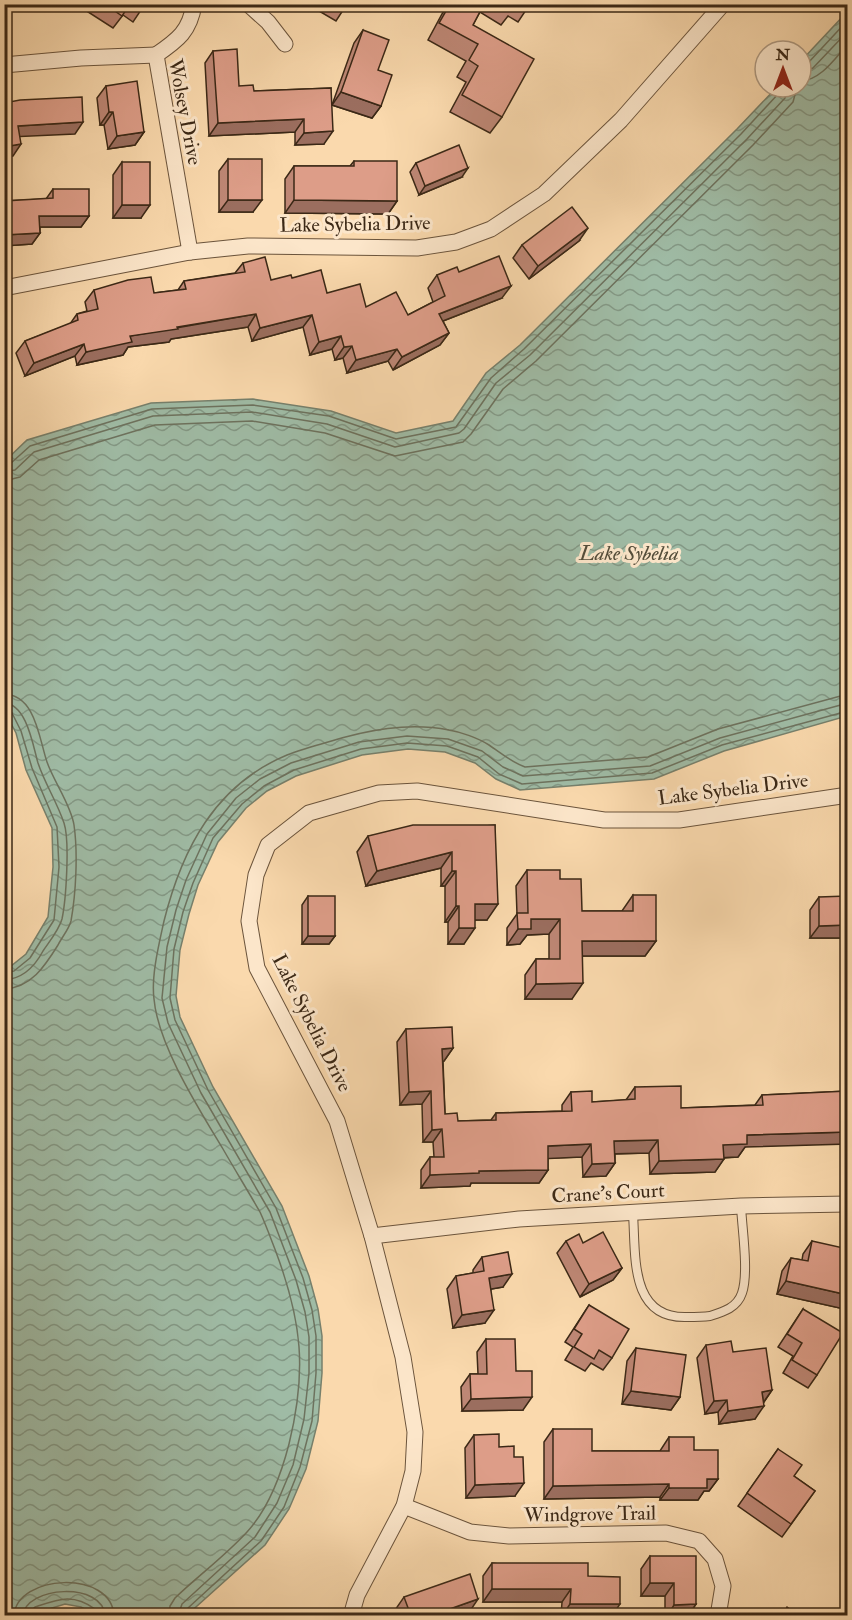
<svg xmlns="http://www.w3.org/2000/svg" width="852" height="1620" font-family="'IM FELL Double Pica',serif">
	<defs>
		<pattern id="water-waves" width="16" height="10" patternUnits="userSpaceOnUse" patternTransform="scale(1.5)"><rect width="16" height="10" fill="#9fbba5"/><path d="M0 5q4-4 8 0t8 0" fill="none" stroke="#839885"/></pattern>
	</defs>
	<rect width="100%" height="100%" fill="#fad9ad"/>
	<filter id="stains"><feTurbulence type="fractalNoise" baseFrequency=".00333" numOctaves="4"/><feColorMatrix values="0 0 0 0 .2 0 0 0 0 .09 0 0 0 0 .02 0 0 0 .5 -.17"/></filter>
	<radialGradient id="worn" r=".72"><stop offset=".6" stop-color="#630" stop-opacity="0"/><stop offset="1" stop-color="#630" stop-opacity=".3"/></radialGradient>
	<polygon fill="url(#water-waves)" stroke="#77806c" stroke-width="1.5" points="847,12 847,716 724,751 654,779 520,790 496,779 475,763 445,752 408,749 362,755 296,776 267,791 246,808 218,842 198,885 189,914 180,950 176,996 180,1017 213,1087 282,1206 309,1276 318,1309 322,1336 322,1373 318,1421 306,1469 289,1509 265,1545 187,1615 95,1615 81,1607 65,1604 29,1615 5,1615 5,967 11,966 26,954 48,917 53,867 52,828 26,770 16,733 5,712 5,461 27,440 151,403 253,399 331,411 396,433 453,421 486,373 520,345 737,129 777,87 801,87 801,61"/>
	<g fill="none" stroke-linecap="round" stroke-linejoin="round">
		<g stroke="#6d725e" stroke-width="1.5">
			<polyline points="801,65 808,63 848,20"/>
			<polyline points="801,72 813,68 848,31"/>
			<path d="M801 81C821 80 835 58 848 44"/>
			<polyline points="4,465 10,464 30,446 152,409 253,405 329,416 396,439 456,427 491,378 524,349 741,134 779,93 781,87"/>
			<polyline points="4,472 15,470 34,452 153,416 252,412 327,424 395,447 459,433 464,429 496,383 530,355 747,139 785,98 788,87"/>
			<polyline points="4,481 20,477 39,460 155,425 252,421 325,433 395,456 463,442 471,434 503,389 536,361 753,145 793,102 797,87"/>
			<path d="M4 694C36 695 39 739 47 762 54 782 71 805 74 825 78 853 76 893 71 921 69 929 62 937 58 945 45 966 31 988 4 989"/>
			<path d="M4 703C27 704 33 746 38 763 45 784 57 802 64 823 70 841 66 900 62 919 59 930 49 942 43 951 35 966 22 979 4 980"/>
			<polyline points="4,711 12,713 21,731 32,768 57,827 59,867 54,920 30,958 14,971 4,972"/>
			<path d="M14 1616C16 1574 112 1569 114 1616"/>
			<path d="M23 1616C25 1586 103 1581 105 1616"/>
			<path d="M31 1616V1611L35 1607C59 1599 73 1593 95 1609L97 1616"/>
			<path d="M169 1616 170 1606 175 1598C198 1576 225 1556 247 1532 269 1508 281 1475 289 1444 307 1371 302 1322 276 1252 271 1239 266 1225 260 1212 248 1191 235 1170 223 1149 199 1109 158 1045 154 999 151 976 159 944 164 921 182 849 215 785 287 755 300 750 314 746 328 742 367 730 408 722 449 730 461 732 478 738 489 745 501 753 511 762 525 767L648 757 718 729 848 694"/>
			<polyline points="178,1616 182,1604 255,1537 277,1503 293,1465 304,1419 309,1373 309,1337 305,1312 296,1280 270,1212 201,1093 168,1023 162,998 167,947 176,910 186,880 207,834 236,798 260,779 291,763 359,742 407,736 448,739 482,751 503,767 523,776 650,766 720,738 848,703"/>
			<polyline points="185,1616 188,1608 261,1541 284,1507 300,1467 312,1421 316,1373 316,1336 312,1310 303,1278 276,1208 208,1090 175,1020 170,998 174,949 183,912 193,883 213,838 242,804 264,786 294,770 361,749 407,743 447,746 478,757 499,774 522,784 652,773 722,745 848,711"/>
		</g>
		<g stroke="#6b543c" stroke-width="10">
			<path id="lane" d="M633 1214C636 1255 629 1319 687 1317 694 1317 702 1317 710 1316 723 1312 737 1308 742 1293 749 1273 742 1228 741 1206"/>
		</g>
		<g stroke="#6b543c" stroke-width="17">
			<g id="street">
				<polyline points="248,4 268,22 285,44"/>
				<polyline points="156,55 190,252"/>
				<path d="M156 55C178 40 190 31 194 4"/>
				<polyline points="4,65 81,58 156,55"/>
				<polyline points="4,288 190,252 248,246 417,248 456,242 491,229 544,194 621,120 723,4"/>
				<polyline points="372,1236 519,1219 741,1206 848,1204"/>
				<polyline points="404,1506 470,1532 509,1536 666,1533 699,1541 715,1559 723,1586 718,1616"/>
				<polyline points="351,1616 357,1595 404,1506 413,1471 415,1432 403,1357 372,1236 337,1121 257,968 249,921 256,875 268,845 309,813 379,793 417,791 604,820 679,820 848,795"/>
			</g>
		</g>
		<use href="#lane" stroke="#fce6ca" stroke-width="8"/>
		<use href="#street" stroke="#fce6ca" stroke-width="15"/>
	</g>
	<g fill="#be8775" stroke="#3b2816" stroke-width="1.5">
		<polygon points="89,4 145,4 133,22 123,15 113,28 85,10"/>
		<polygon points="307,4 347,4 336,21"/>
		<polygon points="449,4 530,4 518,22 508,16 501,25 480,12 473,25 502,117 490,133 450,112 466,82 457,77 466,61 428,40 442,14"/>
		<polygon points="363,30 378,70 381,106 372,118 332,105 354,43"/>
		<polygon points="213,51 239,86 254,91 331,88 324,144 295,145 295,132 209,136 205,63"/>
		<polygon points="106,86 144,132 135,145 108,149 104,125 100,125 97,98"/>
		<polygon points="228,159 253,212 219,212 219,171"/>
		<polygon points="354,161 397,201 388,214 285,213 285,179 294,166 350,166"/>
		<polygon points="122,162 141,218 113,218 113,175"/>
		<polygon points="416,163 462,177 419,195 410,172"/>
		<polygon points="53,189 89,216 81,227 40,227 40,233 32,244 4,246 4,201 46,199"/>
		<polygon points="579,241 529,279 513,258 522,245"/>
		<polygon points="243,263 271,280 292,278 327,293 366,307 408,315 433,302 428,288 437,275 459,272 502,298 443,321 449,333 440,345 393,370 388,361 347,373 343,358 335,360 332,349 310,355 303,327 252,341 248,327 171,339 169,342 128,347 123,355 77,365 75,356 25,376 16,353 25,341 70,324 77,314 87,311 85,302 94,290 154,293 178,290 184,281 235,273"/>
		<polygon points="495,825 487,920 475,920 464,944 448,944 448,922 445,922 445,886 441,886 441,868 366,886 357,852 368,836"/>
		<polygon points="527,870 560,879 582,911 622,911 633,895 656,941 645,956 582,956 572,999 525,999 525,975 536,959 549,959 549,934 527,935 520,944 507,945 507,928 517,914 516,886"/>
		<polygon points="308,896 335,936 329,944 302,944 302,905"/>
		<polygon points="819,897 848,913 848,938 810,938 810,910"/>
		<polygon points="406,1029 453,1048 444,1061 443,1061 445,1114 458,1121 491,1120 496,1113 562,1111 562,1105 571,1092 592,1102 626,1100 635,1087 681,1108 755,1105 762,1095 848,1091 745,1147 738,1157 724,1158 715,1172 650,1174 649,1153 615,1154 615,1163 606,1176 583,1177 582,1157 548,1158 548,1170 539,1183 471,1183 470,1186 421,1188 421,1170 430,1157 434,1157 433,1142 423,1142 422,1104 400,1105 397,1042"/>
		<polygon points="566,1241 583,1243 622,1268 613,1280 580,1297 557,1253"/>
		<polygon points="812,1241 848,1276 848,1303 844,1309 777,1294 782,1271 791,1258 802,1260 803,1254"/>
		<polygon points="482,1257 503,1287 491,1289 485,1323 453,1328 447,1289 456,1276 473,1273 473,1270"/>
		<polygon points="589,1305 612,1358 603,1370 591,1363 585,1371 565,1360 573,1347 565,1342"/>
		<polygon points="803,1309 817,1375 808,1388 783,1373 793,1356 778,1347"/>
		<polygon points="486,1339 516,1371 523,1410 462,1411 461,1387 470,1374 478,1374 477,1352"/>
		<polygon points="706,1345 733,1352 772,1390 764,1402 755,1419 719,1424 718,1412 705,1414 697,1358"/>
		<polygon points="636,1348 680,1397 671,1410 622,1404 627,1361"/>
		<polygon points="553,1429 592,1451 660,1451 669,1437 694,1450 718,1479 709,1491 704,1491 698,1500 660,1500 660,1497 544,1499 544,1442"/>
		<polygon points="474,1435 499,1447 515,1496 466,1498 465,1448"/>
		<polygon points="778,1449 794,1476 815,1491 782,1537 738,1506"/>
		<polygon points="650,1556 696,1604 688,1616 665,1616 665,1596 641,1596 641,1569"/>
		<polygon points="492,1563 588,1576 612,1616 561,1616 562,1602 483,1602 483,1576"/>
		<polygon points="404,1597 470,1611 458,1616 397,1616 395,1610"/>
	</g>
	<g fill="#9b6e5f" stroke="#3b2816" stroke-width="1.5">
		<polygon points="4,4 17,4 9,15 4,15"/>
		<polygon points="341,92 381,106 372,118 332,105"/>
		<polygon points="109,112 113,112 104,125 100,125"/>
		<polygon points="304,119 295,132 209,136 218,123"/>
		<polygon points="83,122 75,134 10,137 18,126"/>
		<polygon points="333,131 324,144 295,145 304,133"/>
		<polygon points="144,132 135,145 108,149 117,136"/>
		<polygon points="21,144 13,156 4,157 4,147"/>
		<polygon points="468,168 462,177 419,195 425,186"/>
		<polygon points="228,200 262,200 253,212 219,212"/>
		<polygon points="294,200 397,201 388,214 285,213"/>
		<polygon points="122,205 150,205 141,218 113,218"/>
		<polygon points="39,216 89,216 81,227 31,227"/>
		<polygon points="588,228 579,241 529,279 538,266"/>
		<polygon points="40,233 32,244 4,246 4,235"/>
		<polygon points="511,286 502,298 430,326 439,314"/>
		<polygon points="256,314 248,327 171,339 169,342 128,347 123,355 77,365 86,352 130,336"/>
		<polygon points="312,315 303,327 252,341 260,328"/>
		<polygon points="449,333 440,345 393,370 402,357"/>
		<polygon points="341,336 332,349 310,355 319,342"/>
		<polygon points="84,344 75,356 25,376 34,363"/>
		<polygon points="352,346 343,358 335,360 344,347"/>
		<polygon points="397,349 388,361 347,373 356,360"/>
		<polygon points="452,852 441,868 366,886 377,871"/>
		<polygon points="452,871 456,871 445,886 441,886"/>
		<polygon points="475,904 498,904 487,920 464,920"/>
		<polygon points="456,906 459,906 448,922 445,922"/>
		<polygon points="531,919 560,919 549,934 527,935 520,944 507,945 518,929"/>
		<polygon points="848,925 848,938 810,938 819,926"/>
		<polygon points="459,928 475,928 464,944 448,944"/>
		<polygon points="308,936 335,936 329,944 302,944"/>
		<polygon points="582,941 656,941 645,956 571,956"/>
		<polygon points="583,983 572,999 525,999 536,984"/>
		<polygon points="453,1048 444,1061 433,1062 442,1049"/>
		<polygon points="431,1091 422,1104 400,1105 409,1092"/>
		<polygon points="442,1129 433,1142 423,1142 432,1130"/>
		<polygon points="848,1132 848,1144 745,1147 738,1157 714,1158 723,1145 747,1135"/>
		<polygon points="658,1140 649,1153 605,1154 614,1141"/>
		<polygon points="591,1144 582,1157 539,1159 548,1146"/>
		<polygon points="724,1159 715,1172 650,1174 659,1161"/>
		<polygon points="615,1163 606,1176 583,1177 592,1164"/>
		<polygon points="548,1170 539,1183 471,1183 470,1186 421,1188 430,1175 479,1171"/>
		<polygon points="622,1268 613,1280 580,1297 589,1284"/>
		<polygon points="512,1274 503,1287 480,1291 489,1278"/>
		<polygon points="786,1281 848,1295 848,1303 844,1309 777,1294"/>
		<polygon points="494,1310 485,1323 453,1328 462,1315"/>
		<polygon points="772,1390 763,1403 762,1392"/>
		<polygon points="631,1391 680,1397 671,1410 622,1404"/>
		<polygon points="532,1397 523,1410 462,1411 471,1399"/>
		<polygon points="727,1400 718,1412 705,1414 714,1401"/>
		<polygon points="764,1406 755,1419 719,1424 728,1411"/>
		<polygon points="707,1479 718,1479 709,1491 704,1491 698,1500 660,1500 669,1488"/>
		<polygon points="524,1483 515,1496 466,1498 475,1485"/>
		<polygon points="669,1484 660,1497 544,1499 553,1486"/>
		<polygon points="650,1583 674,1583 665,1596 641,1596"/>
		<polygon points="492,1589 571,1589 562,1602 483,1602"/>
		<polygon points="478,1599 470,1611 458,1616 430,1616"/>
		<polygon points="570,1604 620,1604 612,1616 562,1616"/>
		<polygon points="696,1604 688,1616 667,1616 674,1605"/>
	</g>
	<g fill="#dd9d88" stroke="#3b2816" stroke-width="1.5">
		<polygon points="105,4 130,4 122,16"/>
		<polygon points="135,4 145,4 142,9"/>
		<polygon points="338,4 347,4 345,9"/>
		<polygon points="450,4 484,4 473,25 534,59 502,117 462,95 478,66 469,60 478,44 439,23"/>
		<polygon points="507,4 515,4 513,8"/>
		<polygon points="363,30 389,40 378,70 392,75 381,106 341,92"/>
		<polygon points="237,49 239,86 253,85 254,91 331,88 333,131 304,133 304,119 218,123 213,51"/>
		<polygon points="137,81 144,132 117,136 113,112 109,112 106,86"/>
		<polygon points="82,97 83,122 18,126 21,144 4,147 4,103 20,100"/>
		<polygon points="459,145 468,168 425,186 416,163"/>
		<rect x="228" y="159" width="34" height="41"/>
		<polygon points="354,161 397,161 397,201 294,200 294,166 354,166"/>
		<rect x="122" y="162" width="28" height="43"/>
		<polygon points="53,189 89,189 89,216 39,216 40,233 4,235 4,201 53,198"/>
		<polygon points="572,207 588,228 538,266 522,245"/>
		<polygon points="499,256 511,286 439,314 449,333 402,357 397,349 356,360 352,346 344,347 341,336 319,342 312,315 260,328 256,314 177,327 178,329 130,336 132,342 86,352 84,344 34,363 25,341 78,320 77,314 98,309 94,290 128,280 151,277 154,293 186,289 184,281 245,272 243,263 265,257 271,280 291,275 292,278 321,270 327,293 360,284 366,307 396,292 408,315 445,296 437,275 457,267 459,272"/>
		<polygon points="413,825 495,825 498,904 475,904 475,928 459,928 459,906 456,906 456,871 452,871 452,852 377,871 368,836"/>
		<polygon points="527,870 560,870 560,879 581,879 582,911 633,911 633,895 656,895 656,941 582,941 583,983 536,984 536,959 560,959 560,919 531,919 531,929 518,929 517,913 528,913"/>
		<rect x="308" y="896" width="27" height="40"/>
		<polygon points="847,896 848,925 819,926 819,897"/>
		<polygon points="452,1027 453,1048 442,1049 445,1114 457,1113 458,1121 496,1120 496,1113 572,1111 571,1092 592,1091 592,1102 635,1099 635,1087 681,1086 681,1108 763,1105 762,1095 848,1091 848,1132 747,1135 747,1144 723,1145 724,1159 659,1161 658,1140 614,1141 615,1163 592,1164 591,1144 548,1146 548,1170 479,1171 479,1173 430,1175 430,1157 444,1157 442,1129 432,1130 431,1091 409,1092 406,1029"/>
		<polygon points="603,1232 622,1268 589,1284 566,1241 579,1234 583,1243"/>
		<polygon points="812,1241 848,1249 847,1276 848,1276 848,1295 786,1281 791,1258 808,1261"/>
		<polygon points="508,1252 512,1274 489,1278 494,1310 462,1315 456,1276 484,1271 482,1257"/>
		<polygon points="589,1305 629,1329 612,1358 599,1350 594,1359 574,1347 582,1334 574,1329"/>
		<polygon points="803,1309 843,1333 817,1375 792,1360 802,1343 787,1334"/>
		<polygon points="486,1339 515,1339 516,1371 532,1371 532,1397 471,1399 470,1374 487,1374"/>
		<polygon points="731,1341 733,1352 766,1348 772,1390 762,1392 764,1406 728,1411 727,1400 714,1401 706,1345"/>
		<polygon points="636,1348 686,1355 680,1397 631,1391"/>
		<polygon points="553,1429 592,1429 592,1451 669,1451 669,1437 694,1437 694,1450 718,1450 718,1479 707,1479 707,1488 669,1488 669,1484 553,1486"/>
		<polygon points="499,1434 499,1447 514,1446 514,1457 523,1457 524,1483 475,1485 474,1435"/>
		<polygon points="778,1449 802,1465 794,1476 815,1491 791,1524 747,1493"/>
		<polygon points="650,1556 696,1556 696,1604 674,1605 674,1583 650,1583"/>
		<polygon points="492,1563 588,1563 588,1576 620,1577 620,1604 570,1604 571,1589 492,1589"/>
		<polygon points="470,1574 478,1599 430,1616 411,1616 404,1597"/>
		<polygon points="787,1607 799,1616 782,1616"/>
	</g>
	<g text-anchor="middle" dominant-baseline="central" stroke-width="6" stroke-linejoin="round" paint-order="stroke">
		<g font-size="20" fill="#3b2816" stroke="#fce6ca">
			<text transform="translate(185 112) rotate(79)">Wolsey Drive</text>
			<text transform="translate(355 224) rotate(-1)">Lake Sybelia Drive</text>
			<text transform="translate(733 789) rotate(-7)">Lake Sybelia Drive</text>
			<text transform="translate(312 1023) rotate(63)">Lake Sybelia Drive</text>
			<text transform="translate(608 1193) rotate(-3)">Crane's Court</text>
			<text transform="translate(590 1514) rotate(-1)">Windgrove Trail</text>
		</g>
		<g font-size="21" font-style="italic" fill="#544d3a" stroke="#fce6ca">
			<text x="629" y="553">Lake Sybelia</text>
		</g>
	</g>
	<rect width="852" height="1620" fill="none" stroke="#fad9ad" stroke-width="24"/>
	<rect x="6" y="6" width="840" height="1608" fill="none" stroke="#3b2816" stroke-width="3"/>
	<rect x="12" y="12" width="828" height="1596" fill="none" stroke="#3b2816" stroke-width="1.5"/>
	<g transform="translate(783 69)"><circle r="28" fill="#fce6ca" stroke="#af9a82" stroke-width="1.5"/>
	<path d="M0-4.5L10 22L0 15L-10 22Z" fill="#8f2418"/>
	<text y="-9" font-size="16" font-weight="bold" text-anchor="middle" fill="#3b2816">N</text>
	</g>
	<rect width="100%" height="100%" filter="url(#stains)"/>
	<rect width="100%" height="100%" fill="url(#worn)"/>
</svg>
